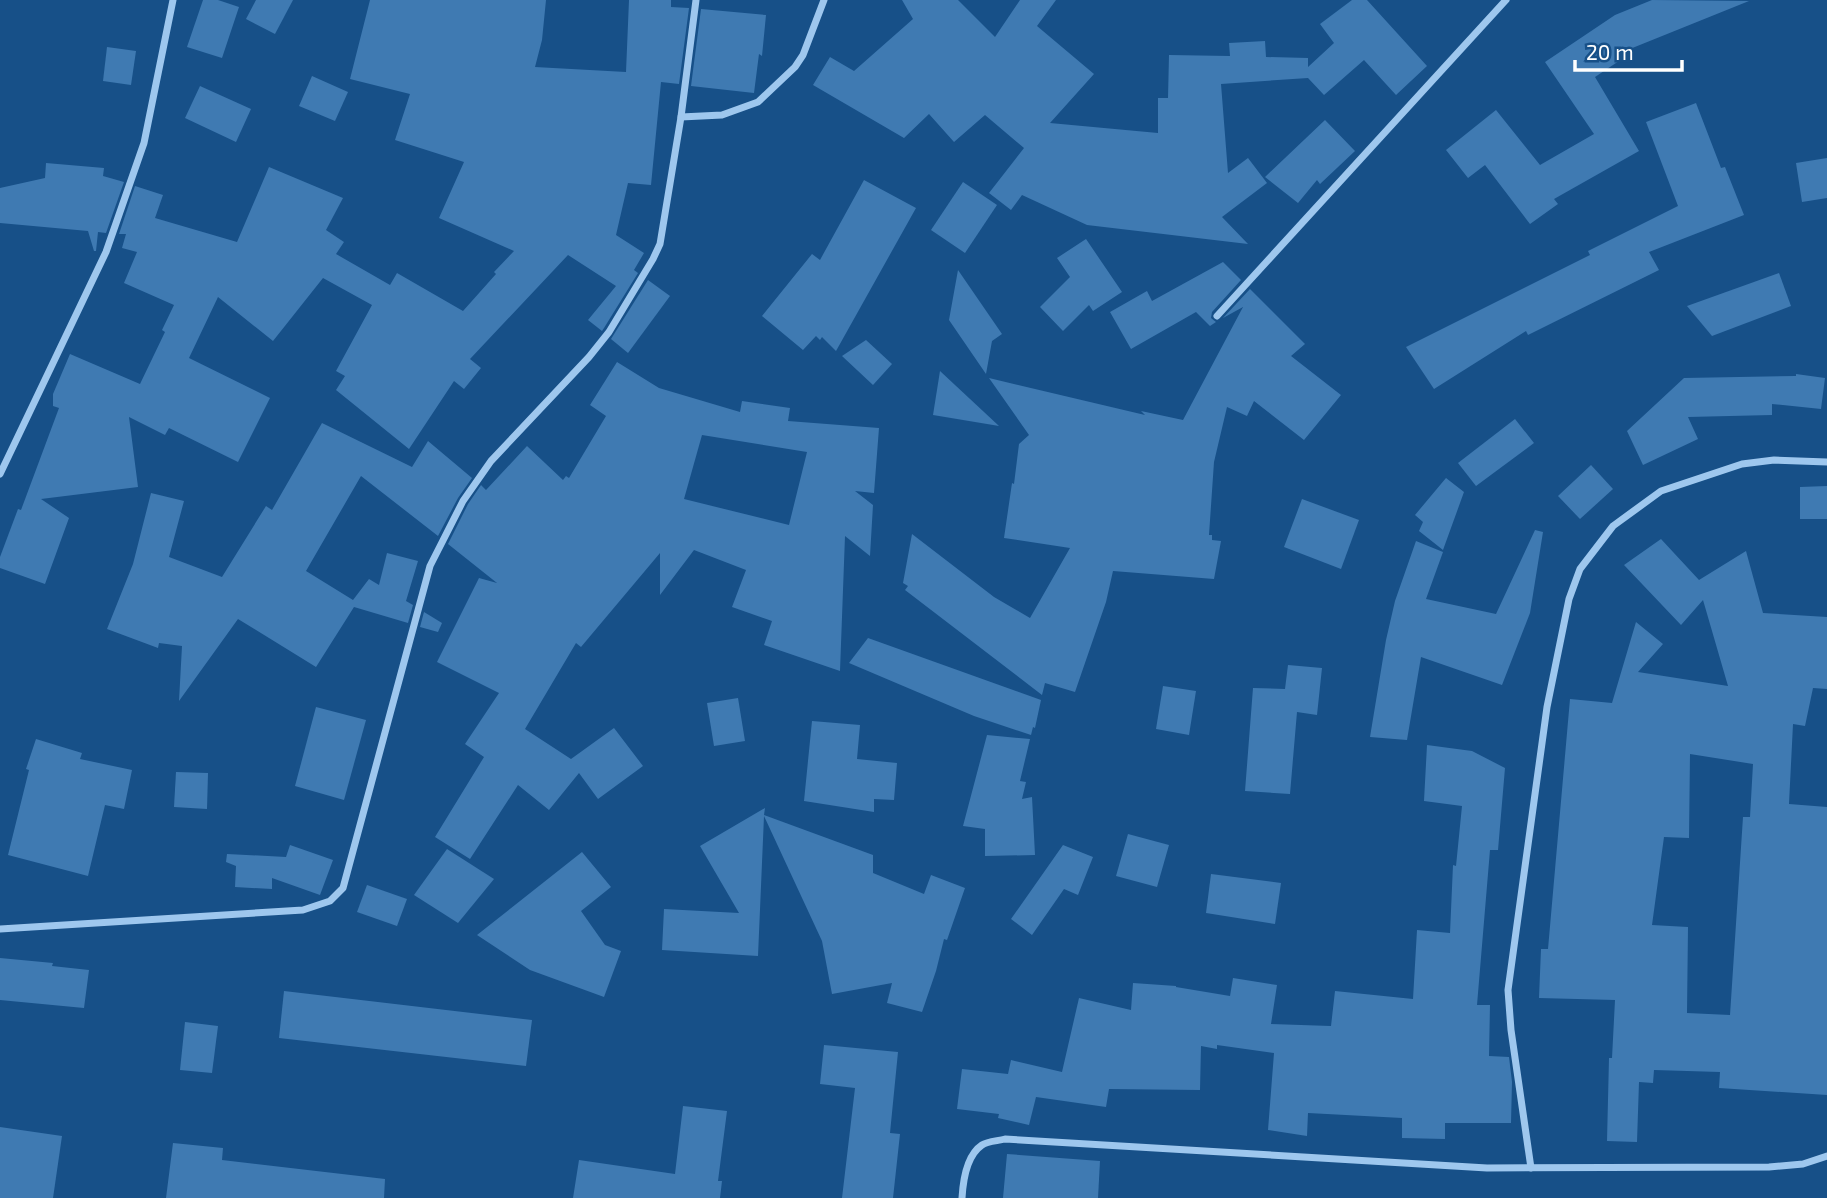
<svg xmlns="http://www.w3.org/2000/svg" width="1827" height="1198" font-family="'Exo 2',sans-serif">
	<rect width="100%" height="100%" fill="#175088"/>
	<g fill="#3f7ab2" fill-rule="evenodd">
		<polygon points="203,0 218,0 239,7 222,58 187,47"/>
		<polygon points="256,0 293,0 275,34 246,19"/>
		<polygon points="370,0 546,0 542,40 535,67 626,72 629,0 671,0 671,7 689,8 679,84 661,82 651,185 628,183 616,235 644,253 634,270 638,273 604,328 602,331 588,320 616,286 568,255 470,359 481,368 464,389 454,381 409,449 336,390 345,376 336,371 372,305 323,278 273,341 218,297 189,358 270,398 238,462 169,428 165,435 129,417 138,487 41,499 69,518 45,584 0,568 0,557 18,509 21,510 59,408 53,406 53,394 70,354 140,384 165,332 162,330 174,305 124,283 137,252 122,248 126,234 119,234 135,186 163,195 155,218 237,242 269,167 343,198 326,230 344,242 336,254 390,285 397,273 463,311 496,274 494,272 514,251 439,218 464,162 395,140 410,94 350,79"/>
		<polygon points="902,0 958,0 995,37 1020,0 1056,0 1037,26 1094,74 1050,123 1158,133 1158,98 1168,98 1169,55 1230,56 1229,43 1265,41 1266,57 1308,58 1308,67 1334,43 1320,24 1352,0 1367,0 1427,66 1396,95 1364,60 1324,95 1308,78 1221,84 1228,173 1248,158 1267,183 1222,217 1248,244 1087,225 1022,195 1011,210 989,193 1024,148 985,115 954,142 929,114 904,138 813,85 830,57 854,71 913,19"/>
		<polygon points="1652,0 1749,1 1615,55 1619,61 1595,77 1639,151 1554,199 1558,204 1530,224 1485,165 1468,178 1446,150 1496,110 1540,165 1594,134 1545,62 1615,15"/>
		<polygon points="701,9 766,15 762,56 759,54 754,93 691,86"/>
		<polygon points="107,47 136,51 131,85 103,81"/>
		<polygon points="312,76 348,92 335,121 299,106"/>
		<polygon points="200,86 251,109 236,142 185,118"/>
		<polygon points="1696,103 1721,168 1725,167 1744,215 1649,252 1659,270 1528,335 1526,331 1434,389 1406,347 1590,255 1588,251 1678,206 1646,122"/>
		<polygon points="1325,120 1355,151 1320,184 1317,180 1298,203 1265,177"/>
		<polygon points="1827,158 1827,198 1802,202 1796,163"/>
		<polygon points="46,163 104,168 103,176 124,182 106,233 98,232 96,251 94,251 88,231 0,223 0,188 45,178"/>
		<polygon points="864,180 916,208 836,351 822,337 820,340 816,336 803,350 762,316 812,254 820,260"/>
		<polygon points="963,182 997,205 965,253 931,230"/>
		<polygon points="1086,239 1122,292 1093,311 1089,305 1063,331 1040,307 1070,277 1057,258"/>
		<polygon points="1223,262 1241,280 1212,312 1211,318 1216,322 1210,326 1196,312 1131,349 1110,312 1147,291 1152,301"/>
		<polygon points="958,270 1002,334 992,341 986,374 949,320"/>
		<polygon points="1779,273 1791,306 1712,336 1687,306"/>
		<polygon points="648,280 670,296 628,353 611,339"/>
		<polygon points="1250,289 1305,344 1291,356 1341,395 1304,440 1254,401 1247,416 1227,407 1214,462 1209,535 1212,535 1212,540 1221,541 1214,579 1113,571 1106,602 1075,692 1045,683 1042,695 905,590 908,586 903,583 912,534 994,597 1030,618 1070,548 1004,538 1012,483 1014,484 1019,444 1029,435 989,378 1145,415 1141,411 1183,420 1243,307 1223,318"/>
		<polygon points="866,340 892,364 873,385 842,356"/>
		<path d="M617 362 659 388 740 412 742 401 790 408 788 421 879 428 874 493 855 491 873 505 870 556 845 536 840 671 764 645 772 621 732 607 746 570 694 550 660 595V553L581 647 576 643 525 729 571 759 614 728 643 766 598 799 579 773 549 810 518 785 470 859 435 837 484 757 465 744 499 693 437 662 479 578 497 583 448 544 468 504 481 485 486 490 527 446 563 480 566 476 569 478 606 416 590 405ZM702 435 807 452 789 525 684 499Z"/>
		<polygon points="940,371 999,426 933,415"/>
		<polygon points="1796,374 1825,378 1821,409 1772,404 1772,415 1688,417 1698,439 1643,465 1627,431 1684,378 1796,376"/>
		<polygon points="1515,419 1534,443 1476,486 1458,463"/>
		<polygon points="322,423 412,467 428,441 472,478 458,498 438,536 361,476 306,571 353,600 369,579 379,585 387,553 418,561 406,601 413,605 408,623 354,607 316,667 238,619 179,701 182,646 159,643 158,648 107,629 133,564 151,493 184,501 169,557 222,577 266,506 272,510"/>
		<polygon points="1591,465 1613,489 1580,519 1558,496"/>
		<polygon points="1446,478 1464,492 1443,550 1419,531 1423,522 1415,515"/>
		<polygon points="1827,486 1827,519 1800,519 1800,487"/>
		<polygon points="1302,499 1359,520 1341,569 1284,547"/>
		<polygon points="1535,530 1543,532 1530,613 1502,685 1421,657 1407,740 1370,737 1386,640 1395,601 1416,541 1443,552 1426,599 1496,614"/>
		<path d="M1661 539 1699 580 1746 551 1763 613 1827 617V689L1813 688 1805 726 1793 724 1789 804 1827 807V1095L1719 1088 1720 1072 1654 1070 1653 1083 1639 1082 1637 1142 1607 1141 1609 1058H1612L1615 1000 1539 998 1541 949H1548L1570 699 1612 703 1636 622 1663 644 1638 672 1728 686 1703 600 1681 625 1624 565ZM1690 754 1753 764 1750 817H1743L1730 1015 1687 1013 1688 927 1652 925 1664 837 1689 838Z"/>
		<polygon points="424,612 442,623 438,632 420,627"/>
		<polygon points="868,638 1041,700 1035,728 1033,727 1031,735 974,716 849,663"/>
		<polygon points="1288,665 1322,668 1317,715 1297,712 1290,794 1245,791 1253,688 1285,689"/>
		<polygon points="1163,686 1196,691 1189,735 1156,729"/>
		<polygon points="738,698 745,741 714,746 707,703"/>
		<polygon points="316,707 366,720 344,800 295,786"/>
		<polygon points="812,721 860,725 857,759 897,763 894,800 874,799 874,812 804,801"/>
		<polygon points="987,735 1030,739 1020,781 1026,782 1022,799 1032,797 1035,855 985,856 985,829 963,826"/>
		<polygon points="36,739 82,753 80,759 132,770 124,809 105,805 88,876 8,855 29,770 26,769"/>
		<polygon points="1427,745 1472,751 1505,768 1498,850 1490,850 1477,1005 1490,1005 1489,1056 1509,1057 1512,1082 1511,1123 1445,1123 1445,1139 1402,1138 1402,1118 1308,1113 1307,1136 1268,1130 1274,1053 1217,1045 1217,1049 1201,1046 1200,1090 1109,1089 1106,1107 1036,1097 1029,1125 998,1118 999,1114 957,1109 962,1069 1008,1074 1011,1060 1062,1072 1079,998 1131,1010 1133,983 1176,986 1176,987 1230,996 1233,978 1277,985 1271,1024 1331,1026 1335,991 1413,999 1417,930 1450,933 1453,865 1456,866 1462,806 1424,801"/>
		<polygon points="176,772 208,773 207,809 174,807"/>
		<polygon points="765,808 764,815 873,855 873,873 924,894 931,875 965,888 947,940 944,939 936,971 922,1012 887,1003 892,983 832,994 822,941 764,816 758,956 662,950 664,909 739,913 700,846"/>
		<polygon points="1128,834 1169,845 1157,887 1116,876"/>
		<polygon points="290,845 333,860 320,895 272,878 272,889 235,887 236,866 226,862 227,854 286,857"/>
		<polygon points="1063,845 1093,857 1078,895 1064,889 1032,935 1011,919"/>
		<polygon points="447,849 494,879 458,923 414,895"/>
		<polygon points="582,852 611,887 581,911 605,945 621,951 604,997 530,970 477,935"/>
		<polygon points="1211,874 1281,883 1275,924 1206,913"/>
		<polygon points="367,885 407,899 397,926 357,912"/>
		<polygon points="0,958 53,963 52,966 89,970 84,1008 0,1000"/>
		<polygon points="284,991 532,1020 526,1066 279,1038"/>
		<polygon points="185,1022 218,1026 212,1073 180,1070"/>
		<polygon points="824,1045 898,1052 890,1133 900,1134 893,1198 842,1198 855,1088 820,1084"/>
		<polygon points="683,1106 727,1111 718,1181 722,1181 720,1198 573,1198 579,1160 675,1174"/>
		<polygon points="0,1127 62,1136 53,1198 0,1198"/>
		<polygon points="173,1143 223,1148 222,1160 385,1179 384,1198 166,1198"/>
		<polygon points="1007,1154 1100,1161 1098,1198 1003,1198"/>
	</g>
	<g fill="none" stroke-linecap="round" stroke-linejoin="round">
		<g stroke="#9ec7ee" stroke-width="7">
			<polyline points="681,117 722,115 758,102 795,67 803,55 824,0"/>
			<polyline points="1217,316 1506,0"/>
			<polyline points="0,474 106,252 144,143 173,0"/>
			<polyline points="0,929 303,910 330,901 343,888 430,566 463,501 491,461 589,357 609,332 653,259 660,244 681,117 696,0"/>
			<polyline points="1531,1168 1511,1030 1508,990 1547,707 1569,599 1580,569 1613,526 1661,491 1742,464 1774,460 1827,462"/>
			<path d="M962 1198C963 1181 967 1155 982 1145 988 1141 998 1141 1005 1139L1487 1168 1769 1167 1803 1164 1827 1156"/>
		</g>
	</g>
	<path d="M1575 60v10h107v-10" fill="none" stroke="#ffffff" stroke-width="3.5"/>
	<text x="1586" y="60" font-size="21" fill="#ffffff" stroke="#175088" stroke-width="5" paint-order="stroke">20 m</text>
</svg>
